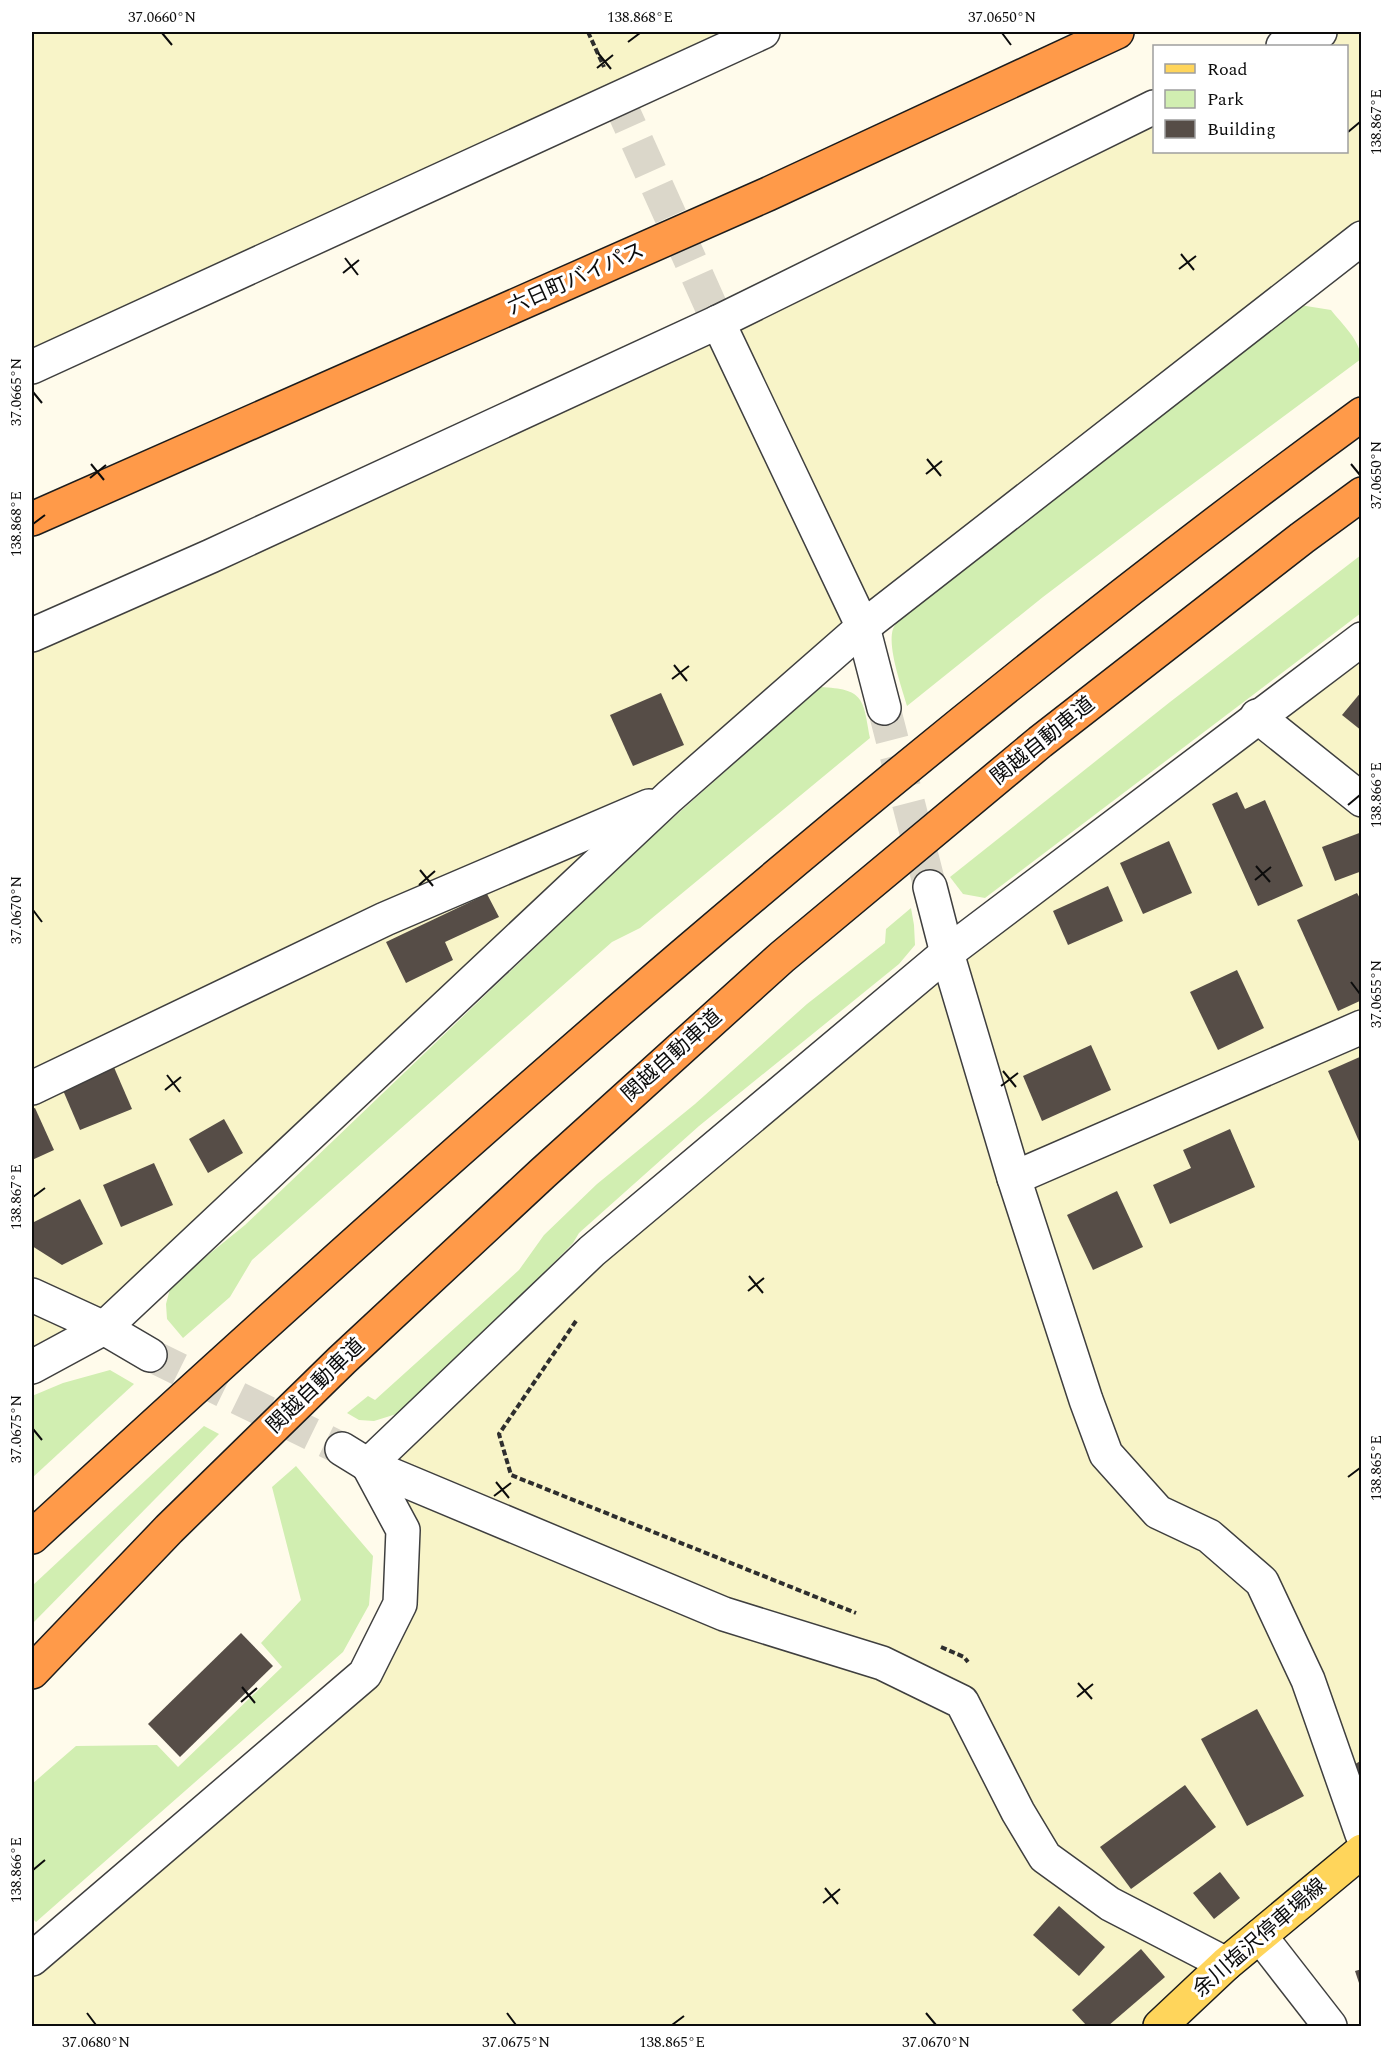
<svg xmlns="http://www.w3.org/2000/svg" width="1393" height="2058" font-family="Spectral,'Noto Sans JP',serif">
	<rect width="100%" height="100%" fill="#fffbeb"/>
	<g fill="#f8f4c8">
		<polygon points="32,32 763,32 32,367"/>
		<polygon points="1320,32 1361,32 1361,238 863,627 104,1328 32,1367 32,635 1154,107 1154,152 1346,152 1346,46 1283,46"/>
		<polygon points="1361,639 1361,1851 1160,2026 32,2026 32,1959 365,1674 403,1530 368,1465 592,1251"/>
	</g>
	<g fill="#d1eeb1">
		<path d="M1300 305 1331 310C1342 324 1361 341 1361 359L1159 509 1043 597 907 706C902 688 887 647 893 629 895 624 901 618 904 613Z"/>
		<polygon points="1361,555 1361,613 985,898 963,894 950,877 1170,702"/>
		<path d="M820 687C864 689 863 698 870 738L640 928 612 942 252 1260 230 1297 183 1338 167 1319 166 1304 171 1285 245 1225 636 851Z"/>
		<polygon points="911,908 914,925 915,945 899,964 699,1126 579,1233 573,1243 471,1348 406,1411 374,1421 359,1420 347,1413 368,1396 375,1400 519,1270 544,1235 597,1184 695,1104 807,1004 885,943 886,929"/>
		<polygon points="110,1370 134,1384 32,1478 32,1396 63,1383"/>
		<polygon points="204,1426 219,1434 32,1624 32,1586"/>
		<polygon points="296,1466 373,1556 369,1605 343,1652 36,1922 32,1918 32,1784 76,1746 157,1745 178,1767 282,1667 261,1643 301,1600 272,1487"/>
	</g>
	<g fill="#564d47">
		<polygon points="1362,691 1362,731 1342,715"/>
		<polygon points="661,693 684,745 633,766 610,715"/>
		<polygon points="1237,792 1245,809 1265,800 1303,886 1258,906 1212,804"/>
		<polygon points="1362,832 1362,871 1335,881 1322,847"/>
		<polygon points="1169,841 1192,893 1143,914 1120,863"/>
		<polygon points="1108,886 1123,921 1068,945 1053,911"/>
		<polygon points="1357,893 1362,902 1362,1000 1338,1011 1297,920"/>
		<polygon points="487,894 499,917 445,942 453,960 406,983 386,942"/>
		<polygon points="1237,970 1264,1028 1218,1050 1190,992"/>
		<polygon points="1091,1045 1111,1090 1042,1121 1023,1076"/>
		<polygon points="1362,1056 1362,1148 1328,1071"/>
		<polygon points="113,1065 132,1109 80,1130 62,1088"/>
		<polygon points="35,1108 54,1150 32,1160 32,1109"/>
		<polygon points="224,1119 243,1153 208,1173 189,1139"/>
		<polygon points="1230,1129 1255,1187 1170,1224 1153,1185 1191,1168 1183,1150"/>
		<polygon points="154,1163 173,1205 121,1227 103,1185"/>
		<polygon points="1117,1191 1143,1247 1093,1270 1067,1215"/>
		<polygon points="80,1199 103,1244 62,1265 32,1246 32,1223"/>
		<polygon points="241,1633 273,1666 180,1757 148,1724"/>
		<polygon points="1257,1709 1304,1796 1247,1826 1201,1739"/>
		<polygon points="1362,1760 1362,1781 1352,1766"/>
		<polygon points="1185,1785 1216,1827 1131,1889 1100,1847"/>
		<polygon points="1220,1872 1240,1898 1214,1919 1193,1893"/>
		<polygon points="1059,1906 1105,1947 1079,1976 1033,1935"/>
		<polygon points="1141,1949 1165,1977 1108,2026 1087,2026 1072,2010"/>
		<polygon points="1362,1969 1362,1989 1361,1989 1355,1971"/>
	</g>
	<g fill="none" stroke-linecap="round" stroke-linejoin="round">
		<g stroke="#dbd7ca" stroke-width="33" stroke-dasharray="33 16" stroke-linecap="butt">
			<polyline points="617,97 718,322"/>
			<polyline points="884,708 930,887"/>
			<polyline points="150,1355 342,1449"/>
		</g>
		<g stroke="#3f3f3f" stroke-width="36">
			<g id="minor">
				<polyline points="1283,46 1320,32"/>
				<polyline points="718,322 863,627 884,708"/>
				<polyline points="32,367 763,32"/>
				<polyline points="32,635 211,556 718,322 1154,107"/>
				<polyline points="1257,716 1362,800"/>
				<polyline points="930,887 947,953 1014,1178 1086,1400 1106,1454 1158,1512 1209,1536 1262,1582 1308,1680 1362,1834"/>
				<polyline points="32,1088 385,919 649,806"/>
				<polyline points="1014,1178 1362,1027"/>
				<polyline points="32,1295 104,1328 150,1355"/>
				<polyline points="32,1367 104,1328 669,797 863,627 1362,238"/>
				<polyline points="342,1449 368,1465 724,1614 882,1663 962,1702 1018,1812 1045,1857 1110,1904 1226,1964"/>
				<polyline points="368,1465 592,1251 947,953 1362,639"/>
				<polyline points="1260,1936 1330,2026"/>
				<polyline points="32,1959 365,1674 400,1604 403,1530 368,1465"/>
			</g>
		</g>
		<g stroke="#1d1d1d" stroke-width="36">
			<polyline id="major" points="1160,2026 1226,1964 1362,1851"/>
		</g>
		<g stroke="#1d1d1d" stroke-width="36">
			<g id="highway">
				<polyline points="32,519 768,194 1117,32"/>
				<path d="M32 1537C459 1144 893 757 1362 414"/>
				<polyline points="32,1672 169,1529 342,1360 543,1173 782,957 1040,742 1302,538 1362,494"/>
			</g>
		</g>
		<g stroke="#2e2e2e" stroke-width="4" stroke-dasharray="6 3" stroke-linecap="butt">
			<polyline points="588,32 604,67"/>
			<polyline points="576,1321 499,1434 511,1475 856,1613"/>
			<polyline points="941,1647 964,1657 968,1662"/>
		</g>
		<use href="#minor" stroke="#fff" stroke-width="33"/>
		<use href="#major" stroke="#ffd55b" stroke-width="33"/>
		<use href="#highway" stroke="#ff9a49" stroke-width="33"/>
	</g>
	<path fill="none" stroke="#0c0c0c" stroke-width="2" d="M162 33 172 45M1002 33 1011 45M628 42 640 33M598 53 611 69M597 68 613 55M1348 132 1360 122M1181 254 1194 270M345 258 358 275M1179 269 1196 256M343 273 359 260M33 392 42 403M927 459 941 476M91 464 104 480M1351 464 1360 475M926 474 942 461M90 478 106 465M33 524 45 515M674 665 687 681M672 679 689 666M1348 805 1360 795M1256 866 1270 882M420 870 433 886M1255 880 1271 867M419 885 435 871M33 910 42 922M1351 982 1360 994M1003 1071 1016 1087M167 1075 180 1092M1001 1086 1018 1073M165 1090 181 1077M33 1197 45 1188M749 1276 763 1293M748 1291 764 1278M33 1429 42 1440M1348 1477 1360 1468M496 1482 509 1498M494 1496 511 1483M1078 1683 1092 1699M242 1687 255 1703M1077 1697 1093 1684M241 1702 257 1688M33 1870 45 1860M825 1888 838 1904M823 1903 840 1889M87 2013 96 2025M507 2013 516 2025M926 2013 936 2025M672 2025 684 2016"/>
	<g text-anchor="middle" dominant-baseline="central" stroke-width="6" stroke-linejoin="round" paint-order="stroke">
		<g font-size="21" fill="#0c0c0c" stroke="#fff">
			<text transform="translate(576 279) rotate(-24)">六日町バイパス</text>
			<text transform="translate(1043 741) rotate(-39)">関越自動車道</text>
			<text transform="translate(672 1056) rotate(-42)">関越自動車道</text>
			<text transform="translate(316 1386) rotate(-44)">関越自動車道</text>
			<text transform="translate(1260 1938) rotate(-41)">余川塩沢停車場線</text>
		</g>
	</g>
	<rect width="1393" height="2058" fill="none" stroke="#ffffff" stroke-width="66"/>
	<rect x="1153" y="45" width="195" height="108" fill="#ffffff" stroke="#9e9e9e" stroke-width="1.5"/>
	<rect x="1165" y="64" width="30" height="9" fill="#ffd55b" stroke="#9e9e9e" stroke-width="1.5"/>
	<text x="1207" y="75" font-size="18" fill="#0c0c0c">Road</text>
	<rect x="1165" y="90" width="30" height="18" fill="#d1eeb1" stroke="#9e9e9e" stroke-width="1.5"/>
	<text x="1207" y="105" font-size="18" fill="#0c0c0c">Park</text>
	<rect x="1165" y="120" width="30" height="18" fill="#564d47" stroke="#9e9e9e" stroke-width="1.5"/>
	<text x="1207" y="135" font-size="18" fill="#0c0c0c">Building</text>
	<rect x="33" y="33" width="1327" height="1992" fill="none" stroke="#0c0c0c" stroke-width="2"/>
	<g font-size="15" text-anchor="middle" fill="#0c0c0c">
		<text x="162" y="22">37.0660°N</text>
		<text x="640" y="22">138.868°E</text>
		<text x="1002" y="22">37.0650°N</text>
		<text transform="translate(1376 122) rotate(-90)" y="5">138.867°E</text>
		<text transform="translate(16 392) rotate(-90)" y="5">37.0665°N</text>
		<text transform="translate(1376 475) rotate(-90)" y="5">37.0650°N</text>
		<text transform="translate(16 524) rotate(-90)" y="5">138.868°E</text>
		<text transform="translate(1376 795) rotate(-90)" y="5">138.866°E</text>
		<text transform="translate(16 910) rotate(-90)" y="5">37.0670°N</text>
		<text transform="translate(1376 994) rotate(-90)" y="5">37.0655°N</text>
		<text transform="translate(16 1197) rotate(-90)" y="5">138.867°E</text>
		<text transform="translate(16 1429) rotate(-90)" y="5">37.0675°N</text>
		<text transform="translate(1376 1468) rotate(-90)" y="5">138.865°E</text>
		<text transform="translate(16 1870) rotate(-90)" y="5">138.866°E</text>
		<text x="96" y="2047">37.0680°N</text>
		<text x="516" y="2047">37.0675°N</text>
		<text x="672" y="2047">138.865°E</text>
		<text x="936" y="2047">37.0670°N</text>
	</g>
</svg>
